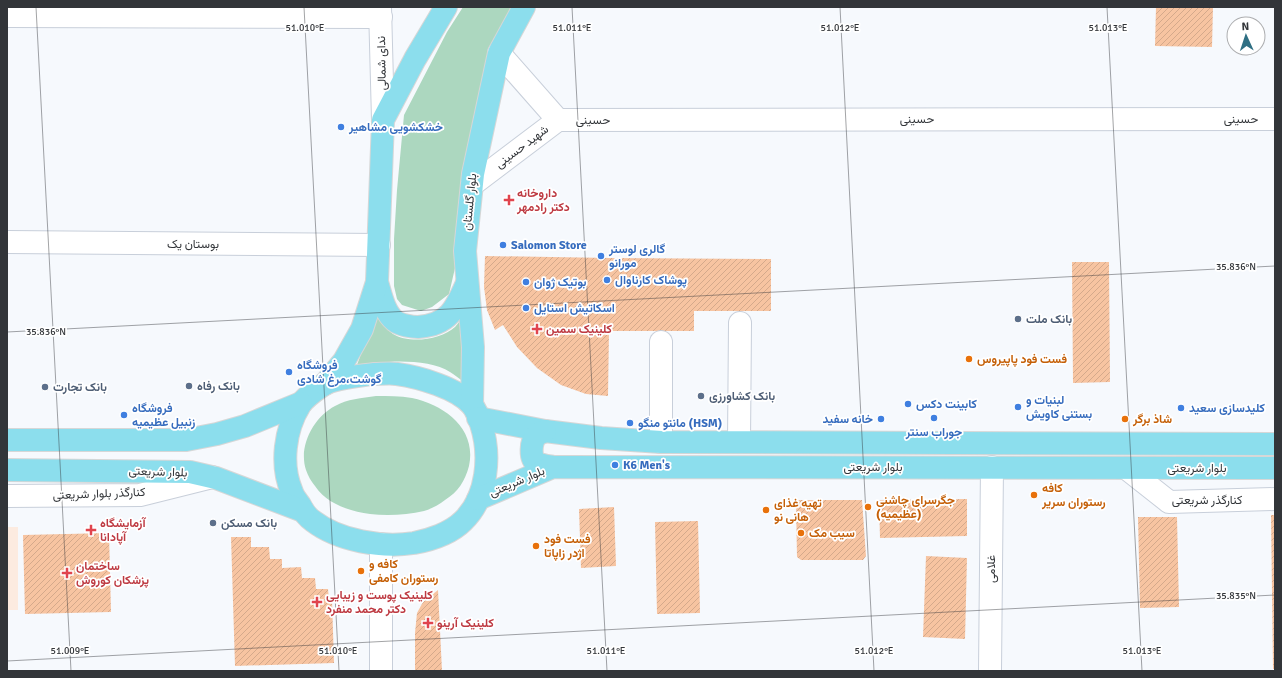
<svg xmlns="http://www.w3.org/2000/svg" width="1282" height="678" font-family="Signika,Vazirmatn,sans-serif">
	<defs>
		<pattern id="building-hatch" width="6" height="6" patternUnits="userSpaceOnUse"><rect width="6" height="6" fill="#f7c4a1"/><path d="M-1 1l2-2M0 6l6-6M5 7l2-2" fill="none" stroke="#d4a98b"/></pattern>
	</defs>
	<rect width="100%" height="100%" fill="#f6f9fd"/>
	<rect fill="#fcebe0" x="7" y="527" width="11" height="83"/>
	<g fill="#acd7bf">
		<polygon points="463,7 515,7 458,225 455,268 449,294 432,307 421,311 402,305 397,299 394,286 394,239 397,190 404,115 447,32"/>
		<path d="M377 312C381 320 385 328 393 334 409 344 441 340 455 327 458 324 460 320 463 317L465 383C460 379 455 375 450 372 433 361 399 360 379 363 371 365 363 368 355 370Z"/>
		<path d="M376 396C388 396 400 396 412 398 445 405 477 429 469 466 465 481 458 492 445 500 439 505 431 509 424 511 407 515 387 516 370 514 349 511 327 504 315 486 311 481 308 476 306 470 298 446 314 417 335 406 347 399 362 398 376 396Z"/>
	</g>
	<g fill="url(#building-hatch)">
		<polygon points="1156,7 1213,7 1212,47 1155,46"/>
		<polygon points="485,256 610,258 771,259 771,311 694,311 694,331 609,331 608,396 586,394 561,385 537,368 517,347 503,325 495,330 487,310 484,287"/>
		<polygon points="1072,262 1109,262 1110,382 1073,383"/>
		<polygon points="967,499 967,536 880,538 879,500"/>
		<polygon points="799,500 862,500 866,556 863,560 801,560 797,557 796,502"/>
		<polygon points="614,507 616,566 581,568 579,509"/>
		<polygon points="1271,515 1275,515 1275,669 1273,669"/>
		<polygon points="1138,517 1177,517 1179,607 1140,608"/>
		<polygon points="698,521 700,613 657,614 655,522"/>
		<polygon points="109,533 111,612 25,614 23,535"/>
		<polygon points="231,537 251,537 251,547 269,547 270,559 282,559 282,568 301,567 302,578 315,578 316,589 328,589 329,600 332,600 334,663 235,666"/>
		<polygon points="926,556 967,558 965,639 923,637"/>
		<polygon points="438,590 442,671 415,671 415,633 417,613 423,602"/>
	</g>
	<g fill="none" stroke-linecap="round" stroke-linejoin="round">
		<g stroke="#c8cfda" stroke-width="24">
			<g id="minor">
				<polyline points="380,7 383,120"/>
				<polyline points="7,16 381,17"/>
				<polyline points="499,53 558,120"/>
				<polyline points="558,120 1275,119"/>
				<polyline points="472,185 558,120"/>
				<polyline points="7,242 379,245"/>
				<polyline points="661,342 661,442"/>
				<polyline points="739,442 740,323"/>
				<polyline points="1126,468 1169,502 1275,499"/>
				<polyline points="7,496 140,495 212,477"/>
				<polyline points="381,671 381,544"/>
				<polyline points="990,671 992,467"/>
			</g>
		</g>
		<g stroke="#d6d7d7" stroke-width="24">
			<g id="major">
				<path d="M377 282C381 295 384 312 395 321 400 325 412 327 418 327 449 325 456 308 467 283"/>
				<path d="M373 374C381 374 390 373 397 374 419 377 457 388 472 405 476 410 479 418 481 424 491 455 488 497 463 521 451 533 430 540 414 543 382 548 339 541 313 521 307 517 303 511 300 505 297 501 293 496 292 492 280 465 285 429 300 405 305 397 316 390 323 385 334 378 360 376 373 374Z"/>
				<polyline points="325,384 344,361 362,329 377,282 383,120 415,59 446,7"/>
				<polyline points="472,405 473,347 465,251 473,174 499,53 524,7"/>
				<polyline points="478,418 545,431 601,438 661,442 1275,444"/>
				<path d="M545 431C543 432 538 434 536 436 531 441 529 459 537 463 541 465 548 466 553 467"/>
				<polyline points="7,440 186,440 217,434 245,426 301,403"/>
				<polyline points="7,470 190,472 216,478 303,511"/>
				<polyline points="478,499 553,467 1275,468"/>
			</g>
		</g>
		<use href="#minor" stroke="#fff" stroke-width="22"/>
		<use href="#major" stroke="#8cdeed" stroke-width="22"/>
	</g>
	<path fill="none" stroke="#323539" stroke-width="1" stroke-opacity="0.45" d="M36 7 71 671M304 7 339 671M572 7 607 671M840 7 874 671M1107 7 1142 671M7 332 1275 266M7 661 1275 595"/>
	<g fill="#3f7fe0" stroke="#fff" stroke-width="1.5">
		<circle cx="341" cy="127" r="4"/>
		<circle cx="503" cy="245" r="4"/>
		<circle cx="601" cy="256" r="4"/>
		<circle cx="607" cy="280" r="4"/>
		<circle cx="526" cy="282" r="4"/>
		<circle cx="526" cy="308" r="4"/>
		<circle cx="289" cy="372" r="4"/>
		<circle cx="908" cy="404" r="4"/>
		<circle cx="1018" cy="407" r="4"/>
		<circle cx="1181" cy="408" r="4"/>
		<circle cx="124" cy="415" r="4"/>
		<circle cx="934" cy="418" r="4"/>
		<circle cx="881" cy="419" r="4"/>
		<circle cx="630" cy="423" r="4"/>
		<circle cx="615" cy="465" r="4"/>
	</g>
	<g fill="#e0444e" stroke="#fff" stroke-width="1.5">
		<path d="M507 194h4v4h4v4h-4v4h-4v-4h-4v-4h4z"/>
		<path d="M535 323h4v4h4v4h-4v4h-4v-4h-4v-4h4z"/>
		<path d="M89 524h4v4h4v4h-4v4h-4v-4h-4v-4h4z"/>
		<path d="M65 567h4v4h4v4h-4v4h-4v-4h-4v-4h4z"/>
		<path d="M315 596h4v4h4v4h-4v4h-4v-4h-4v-4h4z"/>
		<path d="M426 617h4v4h4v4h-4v4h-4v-4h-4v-4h4z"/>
	</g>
	<g fill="#5c6f8a" stroke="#fff" stroke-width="1.5">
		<circle cx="1018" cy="319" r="4"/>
		<circle cx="189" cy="386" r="4"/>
		<circle cx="45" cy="387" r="4"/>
		<circle cx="701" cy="396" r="4"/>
		<circle cx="213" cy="523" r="4"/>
	</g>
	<g fill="#e8710a" stroke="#fff" stroke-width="1.5">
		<circle cx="969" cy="359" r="4"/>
		<circle cx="1125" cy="419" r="4"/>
		<circle cx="1034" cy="495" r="4"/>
		<circle cx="868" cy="507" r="4"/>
		<circle cx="766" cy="510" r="4"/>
		<circle cx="801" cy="533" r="4"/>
		<circle cx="536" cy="546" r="4"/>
		<circle cx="361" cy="571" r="4"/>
	</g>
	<g text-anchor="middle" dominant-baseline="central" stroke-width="3.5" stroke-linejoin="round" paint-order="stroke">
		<g font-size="12" fill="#323539" stroke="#fff">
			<text transform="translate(382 63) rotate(-91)">ندای شمالی</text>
			<text x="917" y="119">حسینی</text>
			<text x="1241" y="119">حسینی</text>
			<text x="593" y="120">حسینی</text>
			<text transform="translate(522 147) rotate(-37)">شهید حسینی</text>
			<text transform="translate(470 202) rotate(-84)">بلوار گلستان</text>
			<text x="193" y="244">بوستان یک</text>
			<text x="873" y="467">بلوار شریعتی</text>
			<text x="1197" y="468">بلوار شریعتی</text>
			<text transform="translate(158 472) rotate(2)">بلوار شریعتی</text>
			<text transform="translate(517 482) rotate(-23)">بلوار شریعتی</text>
			<text transform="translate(99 494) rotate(-2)">کنارگذر بلوار شریعتی</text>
			<text x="1207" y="500">کنارگذر شریعتی</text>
			<text transform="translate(991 569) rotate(-90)">غلامی</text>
		</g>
		<g font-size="12" font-weight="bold" fill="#366cbe" stroke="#fff" text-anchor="start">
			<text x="349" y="127">خشکشویی مشاهیر</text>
			<text x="511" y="245">Salomon Store</text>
			<text x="609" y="249">گالری لوستر<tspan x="609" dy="14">مورانو</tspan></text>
			<text x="615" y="280">پوشاک کارناوال</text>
			<text x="534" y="282">بوتیک ژوان</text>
			<text x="534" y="308">اسکاتیش استایل</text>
			<text x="297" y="365">فروشگاه<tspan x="297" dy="14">گوشت،مرغ شادی</tspan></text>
			<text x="1026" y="400">لبنیات و<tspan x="1026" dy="14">بستنی کاویش</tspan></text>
			<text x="916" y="404">کابینت دکس</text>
			<text x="132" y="408">فروشگاه<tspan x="132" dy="14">زنبیل عظیمیه</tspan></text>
			<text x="1189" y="408">کلیدسازی سعید</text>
			<text x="873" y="419" text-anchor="end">خانه سفید</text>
			<text x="638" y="423">مانتو منگو (HSM)</text>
			<text x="934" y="432" text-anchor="middle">جوراب سنتر</text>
			<text x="623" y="465">K6 Men's</text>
		</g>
		<g font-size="12" font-weight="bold" fill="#be3a42" stroke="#fff" text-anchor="start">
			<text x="517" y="193">داروخانه<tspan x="517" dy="14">دکتر رادمهر</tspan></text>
			<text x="546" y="329">کلینیک سمین</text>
			<text x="100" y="523">آزمایشگاه<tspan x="100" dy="14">آپادانا</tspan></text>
			<text x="76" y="566">ساختمان<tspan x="76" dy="14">پزشکان کوروش</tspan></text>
			<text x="326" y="595">کلینیک پوست و زیبایی<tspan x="326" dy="14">دکتر محمد منفرد</tspan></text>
			<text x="437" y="623">کلینیک آرینو</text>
		</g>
		<g font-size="12" font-weight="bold" fill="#4e5e75" stroke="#fff" text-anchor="start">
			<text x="1026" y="319">بانک ملت</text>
			<text x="197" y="386">بانک رفاه</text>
			<text x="53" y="387">بانک تجارت</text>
			<text x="709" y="396">بانک کشاورزی</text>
			<text x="221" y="523">بانک مسکن</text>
		</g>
		<g font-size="12" font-weight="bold" fill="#c56008" stroke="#fff" text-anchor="start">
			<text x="977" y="359">فست فود پاپیروس</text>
			<text x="1133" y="419">شاذ برگر</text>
			<text x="1042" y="488">کافه<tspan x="1042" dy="14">رستوران سریر</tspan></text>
			<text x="876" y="500">جگرسرای چاشنی<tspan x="876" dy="14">(عظیمیه)</tspan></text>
			<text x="774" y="503">تهیه غذای<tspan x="774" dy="14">هانی نو</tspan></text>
			<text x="809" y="533">سیب مک</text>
			<text x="544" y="539">فست فود<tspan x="544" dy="14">اژدر زاپاتا</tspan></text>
			<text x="369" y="564">کافه و<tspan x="369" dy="14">رستوران کامفی</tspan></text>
		</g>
	</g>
	<g font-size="10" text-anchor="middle" fill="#323539" stroke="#fff" stroke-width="3.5" stroke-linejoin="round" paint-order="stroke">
		<text x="305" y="31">51.010°E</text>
		<text x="572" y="31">51.011°E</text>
		<text x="840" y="31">51.012°E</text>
		<text x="1108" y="31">51.013°E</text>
		<text x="1236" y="270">35.836°N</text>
		<text x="46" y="335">35.836°N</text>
		<text x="1236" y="599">35.835°N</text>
		<text x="70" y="654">51.009°E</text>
		<text x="338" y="654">51.010°E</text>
		<text x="606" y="654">51.011°E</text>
		<text x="874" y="654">51.012°E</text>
		<text x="1142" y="654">51.013°E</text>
	</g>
	<rect width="1282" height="678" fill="none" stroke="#323539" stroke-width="16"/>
	<g transform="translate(1246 36) rotate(357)"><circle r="19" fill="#ffffff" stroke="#adaeb0"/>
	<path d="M0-3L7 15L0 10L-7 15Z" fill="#2f6f83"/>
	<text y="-6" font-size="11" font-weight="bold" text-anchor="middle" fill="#323539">N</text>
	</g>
</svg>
